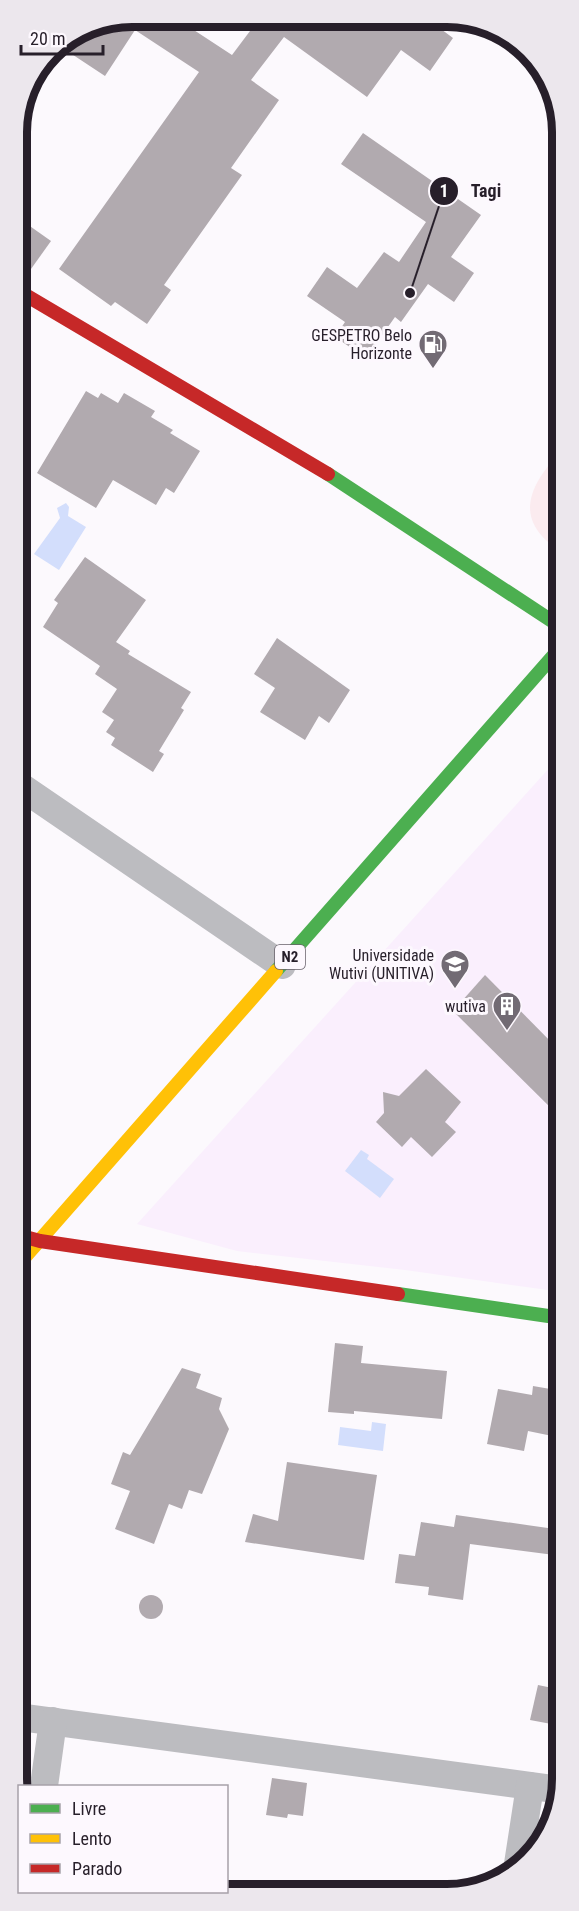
<svg xmlns="http://www.w3.org/2000/svg" width="579" height="1911" font-family="'Roboto Condensed',sans-serif">
	<rect width="100%" height="100%" fill="#fcf9fd"/>
	<polygon fill="#faeffd" points="561,755 562,1292 405,1270 237,1251 137,1224"/>
	<path fill="#fbebef" d="M561 451V552C513 520 527 488 561 451Z"/>
	<g fill="#d3defc">
		<polygon points="66,503 69,507 68,516 86,527 59,570 34,554 60,518 57,508"/>
		<polygon points="361,1150 369,1155 367,1159 394,1179 380,1198 345,1171"/>
		<polygon points="372,1422 386,1424 383,1451 338,1445 340,1427 371,1431"/>
	</g>
	<g fill="#b1aaaf">
		<polygon points="132,16 174,17 232,55 259,19 257,17 426,18 453,38 430,71 401,50 367,97 284,37 251,80 279,100 231,168 242,175 164,285 171,290 147,324 115,302 111,306 59,269 199,72 135,30 105,76 58,45 88,25"/>
		<polygon points="363,133 481,215 451,257 474,273 454,302 428,284 401,322 395,317 366,358 335,337 345,322 307,296 327,267 357,288 384,252 399,262 426,222 341,164"/>
		<polygon points="17,217 51,241 31,269 17,259"/>
		<polygon points="86,391 98,398 101,393 118,403 124,393 155,411 151,417 173,430 170,433 200,451 174,493 166,488 156,505 113,480 96,508 37,473"/>
		<polygon points="85,557 146,600 116,642 130,651 128,654 191,692 181,708 184,710 159,751 164,754 153,772 111,745 115,738 106,732 114,720 102,712 117,689 95,674 100,666 43,627 58,603 54,600"/>
		<polygon points="277,638 350,690 329,723 319,716 305,740 260,712 275,688 254,674"/>
		<polygon points="485,975 561,1052 562,1119 453,1011"/>
		<polygon points="426,1069 461,1102 445,1122 456,1132 432,1157 411,1137 402,1147 376,1122 384,1113 383,1092 399,1096"/>
		<polygon points="335,1343 363,1346 361,1363 447,1371 442,1419 354,1411 354,1414 328,1412"/>
		<polygon points="182,1368 201,1374 196,1388 222,1398 219,1409 229,1429 202,1494 189,1490 182,1509 169,1504 154,1544 115,1529 130,1491 111,1484 123,1452 130,1455"/>
		<polygon points="533,1386 562,1391 562,1438 528,1431 524,1451 487,1444 498,1389 532,1395"/>
		<polygon points="287,1462 377,1475 364,1560 245,1542 253,1514 278,1521"/>
		<polygon points="456,1515 562,1530 562,1556 470,1544 463,1600 428,1595 429,1587 395,1583 399,1554 415,1556 421,1522 454,1527"/>
		<circle cx="151" cy="1607" r="12"/>
		<polygon points="538,1685 562,1690 562,1726 530,1720"/>
		<polygon points="272,1778 307,1783 303,1816 288,1814 287,1818 266,1815"/>
	</g>
	<g fill="none" stroke-linecap="round" stroke-linejoin="round">
		<g stroke="#bcbcc0" stroke-width="28">
			<polyline points="17,784 282,965"/>
			<polyline points="19,1717 561,1790"/>
			<polyline points="44,1786 53,1721"/>
			<polyline points="518,1864 530,1786"/>
		</g>
		<g stroke="#4caf50" stroke-width="14">
			<polyline points="328,474 561,627"/>
			<polyline points="276,971 561,647"/>
			<polyline points="398,1294 562,1318"/>
		</g>
		<polyline stroke="#ffc107" stroke-width="14" points="18,1265 276,971"/>
		<g stroke="#c62828" stroke-width="14">
			<polyline points="17,290 328,474"/>
			<polyline points="18,1235 40,1241 398,1294"/>
		</g>
	</g>
	<defs>
		<g id="fuel-pin" transform="scale(1.5)"><path d="M0 17L-7.5 6A9.5 9.5 0 1 1 7.5 6Z" fill="#726b74" stroke="#fdf8fe"/><path d="M-5.5-6h7V0h2V4h1.3V-2.5L3-4.5l.8-.8L6-3V5H2.5V1h-1V6h-7ZM-4.2-4.7v3.2H.2V-4.7Z" fill="#fff"/></g>
		<g id="university-pin" transform="scale(1.5)"><path d="M0 17L-7.5 6A9.5 9.5 0 1 1 7.5 6Z" fill="#726b74" stroke="#fdf8fe"/><path d="M0-5L7-2L0 1L-7-2ZM-4 1L0 2.5L4 1V4Q0 6-4 4Z" fill="#fff"/></g>
		<g id="building-pin" transform="scale(1.5)"><path d="M0 17L-7.5 6A9.5 9.5 0 1 1 7.5 6Z" fill="#726b74" stroke="#fdf8fe"/><path d="M-4-6H4V6H1V3H-1V6H-4ZM-2.5-4.3h1.7v1.8h-1.7ZM.8-4.3h1.7v1.8H.8ZM-2.5-1h1.7V.8h-1.7ZM.8-1h1.7V.8H.8Z" fill="#fff"/></g>
	</defs>
	<g fill-rule="evenodd">
		<use href="#fuel-pin" x="433" y="344"/>
		<use href="#university-pin" x="455" y="964"/>
		<use href="#building-pin" x="507" y="1006"/>
	</g>
	<g text-anchor="middle" dominant-baseline="central" stroke-width="6" stroke-linejoin="round" paint-order="stroke">
		<rect fill="#fdf8fe" stroke="#67606a" stroke-width="1.5" x="275" y="945" width="30" height="24" rx="4.5"/>
		<g font-size="15" font-weight="bold" fill="#271f2a">
			<text x="290" y="957">N2</text>
		</g>
		<g font-size="16" fill="#271f2a" stroke="#fdf8fe" text-anchor="end">
			<text x="412" y="335">GESPETRO Belo<tspan x="412" dy="18">Horizonte</tspan></text>
			<text x="434" y="955">Universidade<tspan x="434" dy="18">Wutivi (UNITIVA)</tspan></text>
			<text x="486" y="1006">wutiva</text>
		</g>
	</g>
	<path d="M0 0H579V1911H0ZM132 27H447A105 105 0 0 1 552 132V1779A105 105 0 0 1 447 1884H132A105 105 0 0 1 27 1779V132A105 105 0 0 1 132 27Z" fill="#ece7ed" fill-rule="evenodd"/>
	<path fill="none" stroke="#271f2a" stroke-width="8" d="M132 27H447A105 105 0 0 1 552 132V1779A105 105 0 0 1 447 1884H132A105 105 0 0 1 27 1779V132A105 105 0 0 1 132 27Z"/>
	<path fill="none" stroke="#271f2a" stroke-width="2" d="M410 293L444 191"/>
	<g fill="#271f2a" stroke="#fdf8fe" stroke-width="2">
		<circle cx="410" cy="293" r="6"/>
		<circle cx="444" cy="191" r="15"/>
	</g>
	<g font-size="18" text-anchor="middle" font-weight="bold" fill="#fff">
		<text x="444" y="197">1</text>
	</g>
	<g font-size="18" text-anchor="middle" font-weight="bold" fill="#271f2a" stroke="#fdf8fe" stroke-width="6" stroke-linejoin="round" paint-order="stroke">
		<text x="486" y="197">Tagi</text>
	</g>
	<rect x="18" y="1785" width="210" height="108" fill="#fdf8fe" stroke="#a7a1a9" stroke-width="1.5"/>
	<rect x="30" y="1804" width="30" height="9" fill="#4caf50" stroke="#a7a1a9" stroke-width="1.5"/>
	<text x="72" y="1815" font-size="18" fill="#271f2a">Livre</text>
	<rect x="30" y="1834" width="30" height="9" fill="#ffc107" stroke="#a7a1a9" stroke-width="1.5"/>
	<text x="72" y="1845" font-size="18" fill="#271f2a">Lento</text>
	<rect x="30" y="1864" width="30" height="9" fill="#c62828" stroke="#a7a1a9" stroke-width="1.5"/>
	<text x="72" y="1875" font-size="18" fill="#271f2a">Parado</text>
	<path d="M21 45v9h82v-9" fill="none" stroke="#271f2a" stroke-width="3"/>
	<text x="30" y="45" font-size="18" fill="#271f2a" stroke="#fdf8fe" stroke-width="4.5" paint-order="stroke">20 m</text>
</svg>
